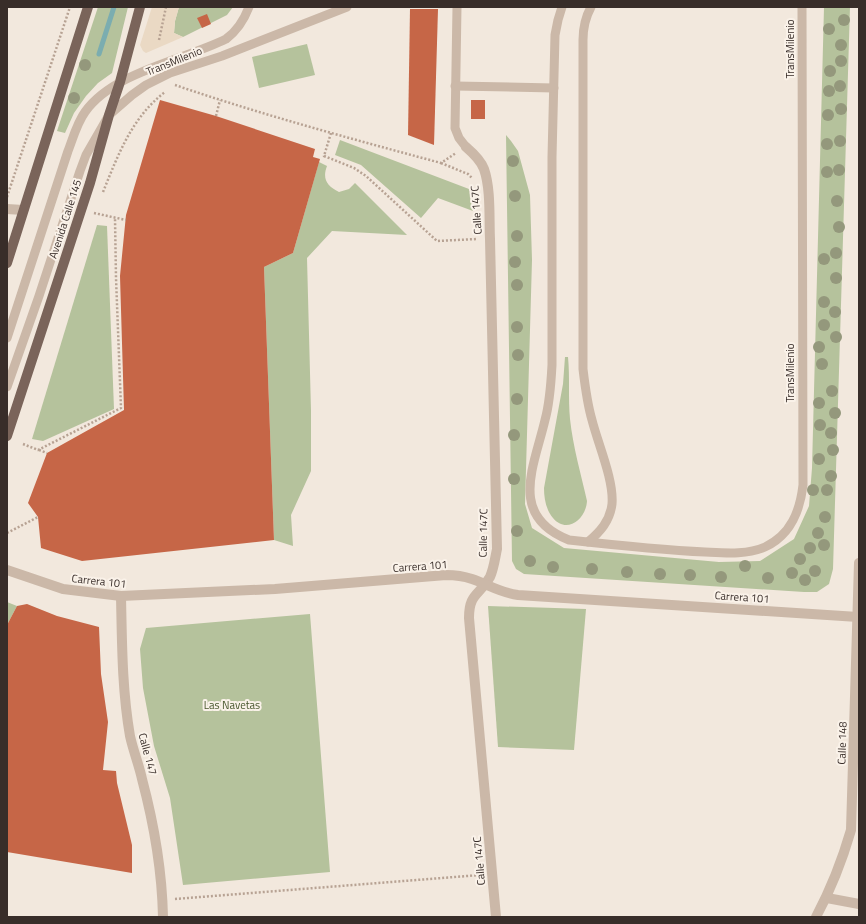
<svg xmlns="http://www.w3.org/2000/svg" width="866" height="924" font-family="'Titillium Web',sans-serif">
	<rect width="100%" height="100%" fill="#f2e8dd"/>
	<g fill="#b5c29c">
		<polygon points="98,7 128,7 112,73 98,83 86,96 74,113 65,133 57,131"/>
		<polygon points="179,7 233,7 227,15 183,37 174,33 175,21"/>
		<polygon points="824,7 850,7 833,569 829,584 817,592 804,592 524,574 516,569 512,561 506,135 511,141 518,151 530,195 532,260 525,504 532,528 564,548 719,562 760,561 794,539 809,506 812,468"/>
		<polygon points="307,44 315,75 259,88 252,57"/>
		<polygon points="340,140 469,189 473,211 438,198 421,218 361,165 335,155"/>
		<path d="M319 162 327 166C322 179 327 186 339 192L349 189 355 183 407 235 332 231 307 258 311 411V471L291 515 293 546 274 540 264 267 293 253Z"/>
		<polygon points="97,225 107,226 114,409 43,441 32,439"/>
		<path d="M565 357H568C570 378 568 398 570 419 573 447 581 474 587 501 586 520 566 534 553 518 546 510 544 498 544 488L563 384Z"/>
		<polygon points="7,602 17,606 7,625"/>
		<polygon points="488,606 586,609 574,750 498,747"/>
		<polygon points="310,614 330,872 183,885 170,798 154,746 143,688 140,649 146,628"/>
	</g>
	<polygon fill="#ead9c4" points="152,7 179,7 175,21 174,33 183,37 146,53 143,51 140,45"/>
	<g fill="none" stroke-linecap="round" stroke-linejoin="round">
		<polyline stroke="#7badb0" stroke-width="5" points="99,54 114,7"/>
	</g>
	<g fill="#c66647">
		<polygon points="410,9 438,9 434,145 408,135"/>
		<polygon points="207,14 211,24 202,28 197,18"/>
		<polygon points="160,100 216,116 315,149 313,157 320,159 293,253 264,267 274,540 82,561 41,548 38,517 28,503 47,453 124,410 120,276 126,215"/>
		<rect x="471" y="100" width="14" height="19"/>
		<polygon points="27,604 57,616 99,627 101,674 108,722 103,770 116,771 117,783 132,845 132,873 7,852 7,625 17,606"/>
	</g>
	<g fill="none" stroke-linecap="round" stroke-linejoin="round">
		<g stroke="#b7a293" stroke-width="2.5" stroke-dasharray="2 2" stroke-linecap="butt">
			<polyline points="159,40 166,7"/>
			<path d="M175 85C263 115 352 139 441 163L456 153"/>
			<polyline points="216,116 220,100"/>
			<polyline points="331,133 324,156 354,168 366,176 437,241 477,239"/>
			<polyline points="441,163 468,174 472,178"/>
			<path d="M103 192C118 155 132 117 165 92"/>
			<polyline points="7,197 70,7"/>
			<polyline points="94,213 126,220"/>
			<polyline points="23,444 38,450 121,408 116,278 115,218"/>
			<polyline points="39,450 47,453"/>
			<polyline points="7,533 38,517"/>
			<polyline points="175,899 480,875"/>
		</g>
		<g stroke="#cbb8a8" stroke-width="9">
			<polyline points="457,7 455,128 459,138 466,147"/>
			<path d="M562 7 558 20 555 35 552 157V365C551 384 550 402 545 420 534 467 508 516 569 540 614 545 660 550 705 552 725 553 747 555 765 547 791 535 800 511 803 485L802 7"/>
			<polyline points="455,86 554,88"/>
			<path d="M7 338 68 151C73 138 77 123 85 112 113 72 184 60 226 39 237 31 244 20 249 7"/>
			<polyline points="7,387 39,296 80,171 86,155 109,115 132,95 146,85 170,73 222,56 347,7"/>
			<path d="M588 542C600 532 610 521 612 504 614 480 598 444 592 420 587 403 585 386 583 369V40C583 27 585 18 591 7"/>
		</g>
		<g stroke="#cbb8a8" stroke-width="10">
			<path d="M466 147C473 153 481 161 484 169 491 189 489 218 490 239L497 549C495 558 494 568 490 577 479 596 469 593 469 618L496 917"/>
			<polyline points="7,209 23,210"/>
			<path d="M121 596C122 643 122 690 130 736 133 750 139 765 142 779 154 824 162 870 163 917"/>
			<polyline points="827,898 859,904"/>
		</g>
		<g stroke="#cbb8a8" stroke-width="10">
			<path d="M7 570 63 589 121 596 275 589 446 575C455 575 463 576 472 579 487 584 501 593 518 595L858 617"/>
			<path d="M816 917C831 889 842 861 851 830L859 563"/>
		</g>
		<g stroke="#7a645a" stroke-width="10">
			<polyline points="7,263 88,7"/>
			<polyline points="7,436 90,183 109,115 120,82 140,7"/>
		</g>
	</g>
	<g fill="#94987c">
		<circle cx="844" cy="20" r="6"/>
		<circle cx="829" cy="29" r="6"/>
		<circle cx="841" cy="45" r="6"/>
		<circle cx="841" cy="61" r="6"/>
		<circle cx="85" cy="65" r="6"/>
		<circle cx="830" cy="71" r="6"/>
		<circle cx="840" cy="86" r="6"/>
		<circle cx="829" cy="91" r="6"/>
		<circle cx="74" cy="98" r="6"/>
		<circle cx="841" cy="109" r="6"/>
		<circle cx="828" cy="115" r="6"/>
		<circle cx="840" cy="141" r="6"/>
		<circle cx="827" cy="144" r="6"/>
		<circle cx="513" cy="161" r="6"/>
		<circle cx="839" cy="170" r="6"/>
		<circle cx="827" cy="172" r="6"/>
		<circle cx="515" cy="196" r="6"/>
		<circle cx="837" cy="201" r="6"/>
		<circle cx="839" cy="227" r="6"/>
		<circle cx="517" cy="236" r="6"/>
		<circle cx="836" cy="253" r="6"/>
		<circle cx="824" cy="259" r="6"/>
		<circle cx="515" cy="262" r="6"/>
		<circle cx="836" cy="278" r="6"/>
		<circle cx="517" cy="285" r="6"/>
		<circle cx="824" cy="302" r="6"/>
		<circle cx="835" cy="312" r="6"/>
		<circle cx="824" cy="325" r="6"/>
		<circle cx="517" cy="327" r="6"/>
		<circle cx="836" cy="337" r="6"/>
		<circle cx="819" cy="347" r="6"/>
		<circle cx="518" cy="355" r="6"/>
		<circle cx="822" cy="364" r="6"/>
		<circle cx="832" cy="391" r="6"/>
		<circle cx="517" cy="399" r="6"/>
		<circle cx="819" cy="403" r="6"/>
		<circle cx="835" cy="413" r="6"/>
		<circle cx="820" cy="425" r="6"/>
		<circle cx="831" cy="433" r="6"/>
		<circle cx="514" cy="435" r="6"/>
		<circle cx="833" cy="450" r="6"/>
		<circle cx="819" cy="459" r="6"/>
		<circle cx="831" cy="476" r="6"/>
		<circle cx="514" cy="479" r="6"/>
		<circle cx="813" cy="490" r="6"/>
		<circle cx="827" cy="490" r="6"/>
		<circle cx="825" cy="517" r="6"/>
		<circle cx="517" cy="531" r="6"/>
		<circle cx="818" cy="533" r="6"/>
		<circle cx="824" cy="545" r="6"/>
		<circle cx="810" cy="548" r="6"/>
		<circle cx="800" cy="559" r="6"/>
		<circle cx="530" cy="561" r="6"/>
		<circle cx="745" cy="566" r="6"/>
		<circle cx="553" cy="567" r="6"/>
		<circle cx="592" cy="569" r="6"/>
		<circle cx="815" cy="571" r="6"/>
		<circle cx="627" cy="572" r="6"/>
		<circle cx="792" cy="573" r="6"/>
		<circle cx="660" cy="574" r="6"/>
		<circle cx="690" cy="575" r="6"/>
		<circle cx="721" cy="577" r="6"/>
		<circle cx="768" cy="578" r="6"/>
		<circle cx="805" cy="580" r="6"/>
	</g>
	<g text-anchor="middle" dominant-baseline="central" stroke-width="4" stroke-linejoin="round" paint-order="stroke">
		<g font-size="11" fill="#382d29" stroke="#faf2e9">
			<text transform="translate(790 49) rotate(-90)">TransMilenio</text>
			<text transform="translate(174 61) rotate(-22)">TransMilenio</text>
			<text transform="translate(476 210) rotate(-94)">Calle 147C</text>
			<text transform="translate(65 219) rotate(-72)">Avenida Calle 145</text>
			<text transform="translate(790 373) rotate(-90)">TransMilenio</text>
			<text transform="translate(483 533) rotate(-89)">Calle 147C</text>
			<text transform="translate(420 566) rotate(-4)">Carrera 101</text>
			<text transform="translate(99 581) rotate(6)">Carrera 101</text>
			<text transform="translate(742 597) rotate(4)">Carrera 101</text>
			<text transform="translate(842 743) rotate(-88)">Calle 148</text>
			<text transform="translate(148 754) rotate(75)">Calle 147</text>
			<text transform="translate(479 861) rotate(-95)">Calle 147C</text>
		</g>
		<g font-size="11" fill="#47562c" stroke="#faf2e9">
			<text x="232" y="705">Las Navetas</text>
		</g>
	</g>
	<rect width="866" height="924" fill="none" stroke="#382d29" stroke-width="16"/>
</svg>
